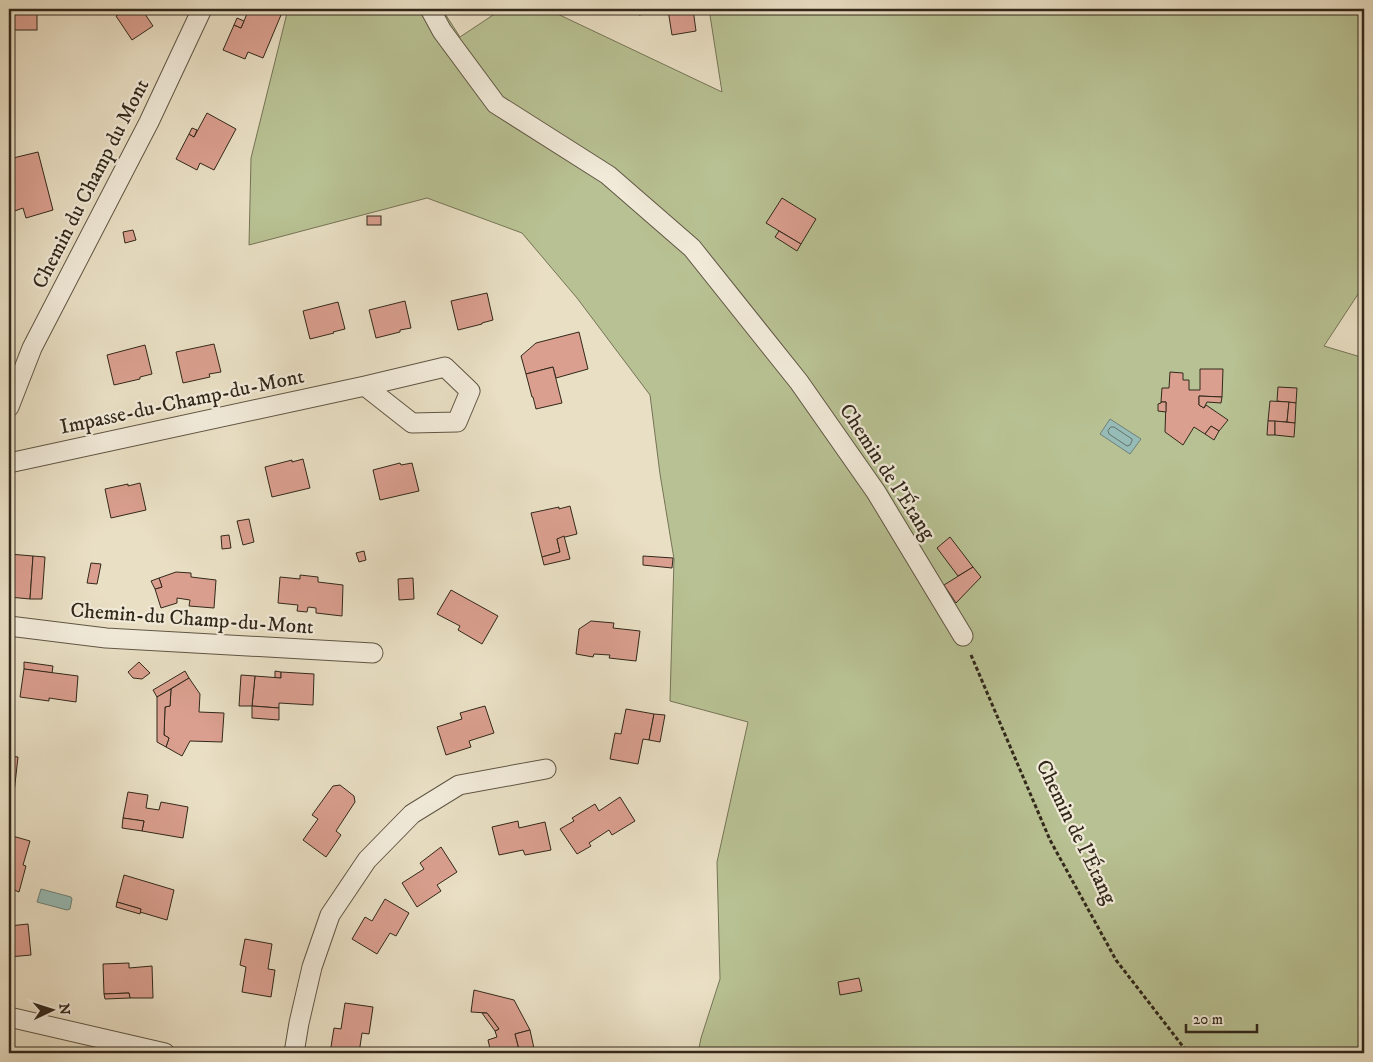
<svg xmlns="http://www.w3.org/2000/svg" width="1373" height="1062" font-family="'IM FELL DW Pica',serif">
	<rect width="100%" height="100%" fill="#e9dfc4"/>
	<filter id="stains"><feTurbulence type="fractalNoise" baseFrequency=".004" numOctaves="4"/><feColorMatrix values="0 0 0 0 .2 0 0 0 0 .09 0 0 0 0 .02 0 0 0 .5 -.17"/></filter>
	<radialGradient id="worn" r=".72"><stop offset=".6" stop-color="#630" stop-opacity="0"/><stop offset="1" stop-color="#630" stop-opacity=".3"/></radialGradient>
	<polygon fill="#b8c193" stroke="#757456" points="288,9 442,9 460,37 502,9 547,9 722,92 709,9 1364,9 1364,285 1324,346 1364,358 1364,1053 698,1053 701,1038 720,979 717,862 748,722 670,701 674,559 660,474 650,395 577,298 522,233 427,198 249,245 251,158"/>
	<g fill="#97bcb7" stroke="#6f8178">
		<polygon points="1110,419 1141,439 1130,454 1100,434"/>
		<polygon points="41,889 71,897 72,899 70,909 67,910 37,902"/>
	</g>
	<g fill="none" stroke-linecap="round" stroke-linejoin="round">
		<polygon stroke="#647268" stroke-width="1" points="1111,427 1114,427 1132,439 1132,441 1130,445 1127,446 1109,434 1108,431"/>
	</g>
	<g fill="#da9f8f" stroke="#32281a">
		<rect x="12" y="9" width="25" height="21"/>
		<polygon points="127,9 153,9 145,14 153,26 132,40 116,16"/>
		<polygon points="249,9 267,9 281,15 263,58 248,52 245,59 223,50 234,25 241,28"/>
		<polygon points="638,9 693,9 696,31 672,35 668,10 639,15"/>
		<polygon points="237,18 244,21 241,28 234,25"/>
		<polygon points="207,113 236,129 214,170 200,163 197,170 176,159 189,134 194,137"/>
		<polygon points="192,128 197,130 194,137 189,134"/>
		<polygon points="38,152 53,210 26,218 23,208 9,213 9,167 11,167 9,159"/>
		<polygon points="782,198 816,219 801,244 766,223"/>
		<rect x="367" y="216" width="14" height="9"/>
		<polygon points="133,230 136,240 125,243 123,232"/>
		<polygon points="779,231 801,244 797,251 775,237"/>
		<polygon points="487,293 493,320 482,323 482,324 458,330 451,301"/>
		<polygon points="405,301 411,328 400,330 400,332 376,338 369,310"/>
		<polygon points="338,302 345,329 333,332 334,333 310,339 303,311"/>
		<polygon points="579,332 588,369 556,378 553,367 526,374 521,356 536,343"/>
		<polygon points="214,344 221,372 209,374 210,377 183,383 176,352"/>
		<polygon points="145,345 152,374 140,377 140,379 114,385 107,355"/>
		<polygon points="553,367 562,403 536,409 533,397 532,397 526,374"/>
		<polygon points="1200,369 1223,369 1222,397 1199,396 1199,405 1204,408 1206,405 1228,420 1219,431 1211,426 1205,434 1194,427 1183,445 1165,432 1166,402 1161,402 1162,388 1169,388 1170,372 1183,373 1183,380 1189,380 1189,390 1200,390"/>
		<polygon points="1278,387 1297,388 1296,403 1277,401"/>
		<polygon points="1199,396 1222,397 1221,403 1207,402 1204,408 1199,405"/>
		<polygon points="1270,401 1289,402 1287,422 1268,421"/>
		<polygon points="1161,402 1166,402 1166,412 1158,411 1158,404 1161,403"/>
		<polygon points="1289,402 1296,403 1295,423 1287,422"/>
		<polygon points="1268,421 1275,421 1275,435 1267,435"/>
		<polygon points="1275,421 1295,423 1294,437 1275,435"/>
		<polygon points="1211,426 1219,431 1214,440 1205,434"/>
		<polygon points="303,459 310,488 272,497 265,467 292,460 292,462"/>
		<polygon points="400,463 401,465 412,463 419,491 380,500 373,470"/>
		<polygon points="140,483 146,510 111,518 105,489 128,484 128,486"/>
		<polygon points="570,506 577,534 557,539 560,552 542,557 531,513 559,507 559,509"/>
		<polygon points="249,519 254,542 243,545 237,521"/>
		<polygon points="229,535 231,548 222,549 221,536"/>
		<polygon points="564,536 570,559 544,565 542,557 560,552 557,539"/>
		<polygon points="950,537 973,567 958,576 937,548"/>
		<polygon points="364,551 366,560 359,562 356,553"/>
		<polygon points="9,554 33,556 30,599 9,597"/>
		<polygon points="33,556 45,557 42,599 30,599"/>
		<polygon points="643,556 673,558 672,568 643,565"/>
		<polygon points="91,563 101,564 97,584 87,583"/>
		<polygon points="973,567 981,577 956,603 944,585"/>
		<polygon points="176,572 191,573 191,577 216,580 214,608 189,606 190,600 177,598 177,603 161,608 155,589 162,587 159,578"/>
		<polygon points="300,575 318,577 318,582 343,585 342,616 316,613 316,608 308,607 307,612 297,611 298,605 278,603 280,577 300,579"/>
		<polygon points="159,578 162,587 155,589 151,581"/>
		<polygon points="413,578 414,599 399,600 398,579"/>
		<polygon points="451,590 498,616 482,644 458,630 460,626 437,614"/>
		<polygon points="591,621 614,623 613,628 640,631 636,661 609,658 610,655 594,654 593,657 576,654 579,629"/>
		<polygon points="24,662 53,666 52,673 24,669"/>
		<polygon points="139,662 150,673 142,679 133,678 128,672"/>
		<polygon points="24,669 78,676 76,702 49,698 49,701 20,697"/>
		<polygon points="185,671 189,678 157,697 153,690"/>
		<polygon points="275,671 281,672 281,678 275,678"/>
		<polygon points="281,672 314,674 313,705 279,703 279,708 252,706 255,676 281,678"/>
		<polygon points="241,675 255,676 252,706 239,706"/>
		<polygon points="189,678 200,694 199,712 224,713 222,742 190,741 182,756 166,747 169,738 164,735 165,707 170,706 171,689"/>
		<polygon points="171,689 170,706 165,707 164,735 169,738 166,747 157,742 157,697"/>
		<polygon points="252,706 279,708 279,720 252,718"/>
		<polygon points="485,706 494,733 469,741 471,747 446,755 437,727 462,719 460,713"/>
		<polygon points="626,709 654,714 649,740 643,739 638,764 610,759 615,733 621,734"/>
		<polygon points="654,714 665,715 660,742 649,740"/>
		<polygon points="9,756 18,757 14,793 9,792"/>
		<polygon points="340,785 354,796 355,802 336,831 341,835 326,857 303,840 318,819 312,815 333,786"/>
		<polygon points="128,792 148,795 146,808 159,810 161,802 188,807 183,838 142,831 144,821 123,818"/>
		<polygon points="620,797 635,821 612,835 609,830 589,843 591,846 577,854 560,829 574,821 572,818 595,804 599,811"/>
		<polygon points="123,818 144,821 142,831 122,828"/>
		<polygon points="518,821 519,828 545,822 551,850 525,855 523,850 499,855 492,827"/>
		<polygon points="9,835 30,841 23,865 26,866 19,892 9,888"/>
		<polygon points="441,847 457,872 437,885 441,891 417,907 402,883 424,869 420,863"/>
		<polygon points="124,875 174,890 167,920 140,912 141,909 117,902"/>
		<polygon points="385,899 409,913 396,936 390,933 377,954 352,939 365,917 372,921"/>
		<polygon points="117,902 141,909 140,914 116,907"/>
		<polygon points="28,924 31,955 9,957 9,926"/>
		<polygon points="245,939 272,944 268,969 275,970 271,997 242,992 246,967 240,965"/>
		<polygon points="129,963 129,968 152,966 153,998 130,998 129,993 104,994 103,964"/>
		<polygon points="859,978 862,991 840,995 838,982"/>
		<polygon points="474,990 514,1000 530,1030 515,1034 520,1053 491,1053 488,1040 497,1037 495,1031 499,1029 487,1013 471,1012"/>
		<polygon points="129,993 130,998 105,999 104,994"/>
		<polygon points="345,1003 373,1007 369,1034 362,1033 359,1053 330,1053 334,1028 341,1029"/>
		<polygon points="482,1013 487,1013 499,1029 495,1031"/>
		<polygon points="530,1030 535,1053 520,1053 515,1034"/>
	</g>
	<g fill="none" stroke-linecap="round" stroke-linejoin="round">
		<g stroke="#605644" stroke-width="21">
			<g id="street">
				<polyline points="430,9 442,31 496,104 608,175 692,248 799,382 876,492 963,636"/>
				<polyline points="9,407 32,348 149,122 202,9"/>
				<polyline points="9,463 365,386 445,367 470,391 457,422 412,423 365,386"/>
				<polyline points="9,626 106,638 373,653"/>
				<polyline points="9,1017 165,1053"/>
				<polyline points="294,1053 299,1023 312,967 330,915 367,860 412,814 459,785 546,769"/>
			</g>
		</g>
		<polyline stroke="#32281a" stroke-width="3" stroke-dasharray="4 2.5" stroke-linecap="butt" points="971,655 1050,840 1116,960 1188,1053"/>
		<use href="#street" stroke="#f1ead9" stroke-width="19"/>
	</g>
	<g text-anchor="middle" dominant-baseline="central" stroke-width="4.5" stroke-linejoin="round" paint-order="stroke">
		<g font-size="21" fill="#32281a" stroke="#f1ead9">
			<text transform="translate(91 184) rotate(-63)">Chemin du Champ du Mont</text>
			<text transform="translate(182 402) rotate(-12)">Impasse-du-Champ-du-Mont</text>
			<text transform="translate(887 472) rotate(57)">Chemin de l'Étang</text>
			<text transform="translate(192 619) rotate(4)">Chemin-du Champ-du-Mont</text>
			<text transform="translate(1076 832) rotate(64)">Chemin de l'Étang</text>
		</g>
	</g>
	<rect width="1373" height="1062" fill="none" stroke="#e9dfc4" stroke-width="30"/>
	<rect x="10" y="10" width="1353" height="1042" fill="none" stroke="#32281a" stroke-width="2.5"/>
	<rect x="15" y="15" width="1343" height="1032" fill="none" stroke="#32281a"/>
	<g transform="translate(52 1010) rotate(86)" stroke="#f1ead9" stroke-width="4" paint-order="stroke">
	<path d="M0-4L9 19L0 12L-9 19Z" fill="#32281a"/>
	<text y="-8" font-size="14" font-weight="bold" text-anchor="middle" fill="#32281a">N</text>
	</g>
	<path d="M1186 1024v8h71v-8" fill="none" stroke="#32281a" stroke-width="2.5"/>
	<text x="1193" y="1024" font-size="15" fill="#32281a" stroke="#f1ead9" stroke-width="4" paint-order="stroke">20 m</text>
	<rect width="100%" height="100%" filter="url(#stains)"/>
	<rect width="100%" height="100%" fill="url(#worn)"/>
</svg>
